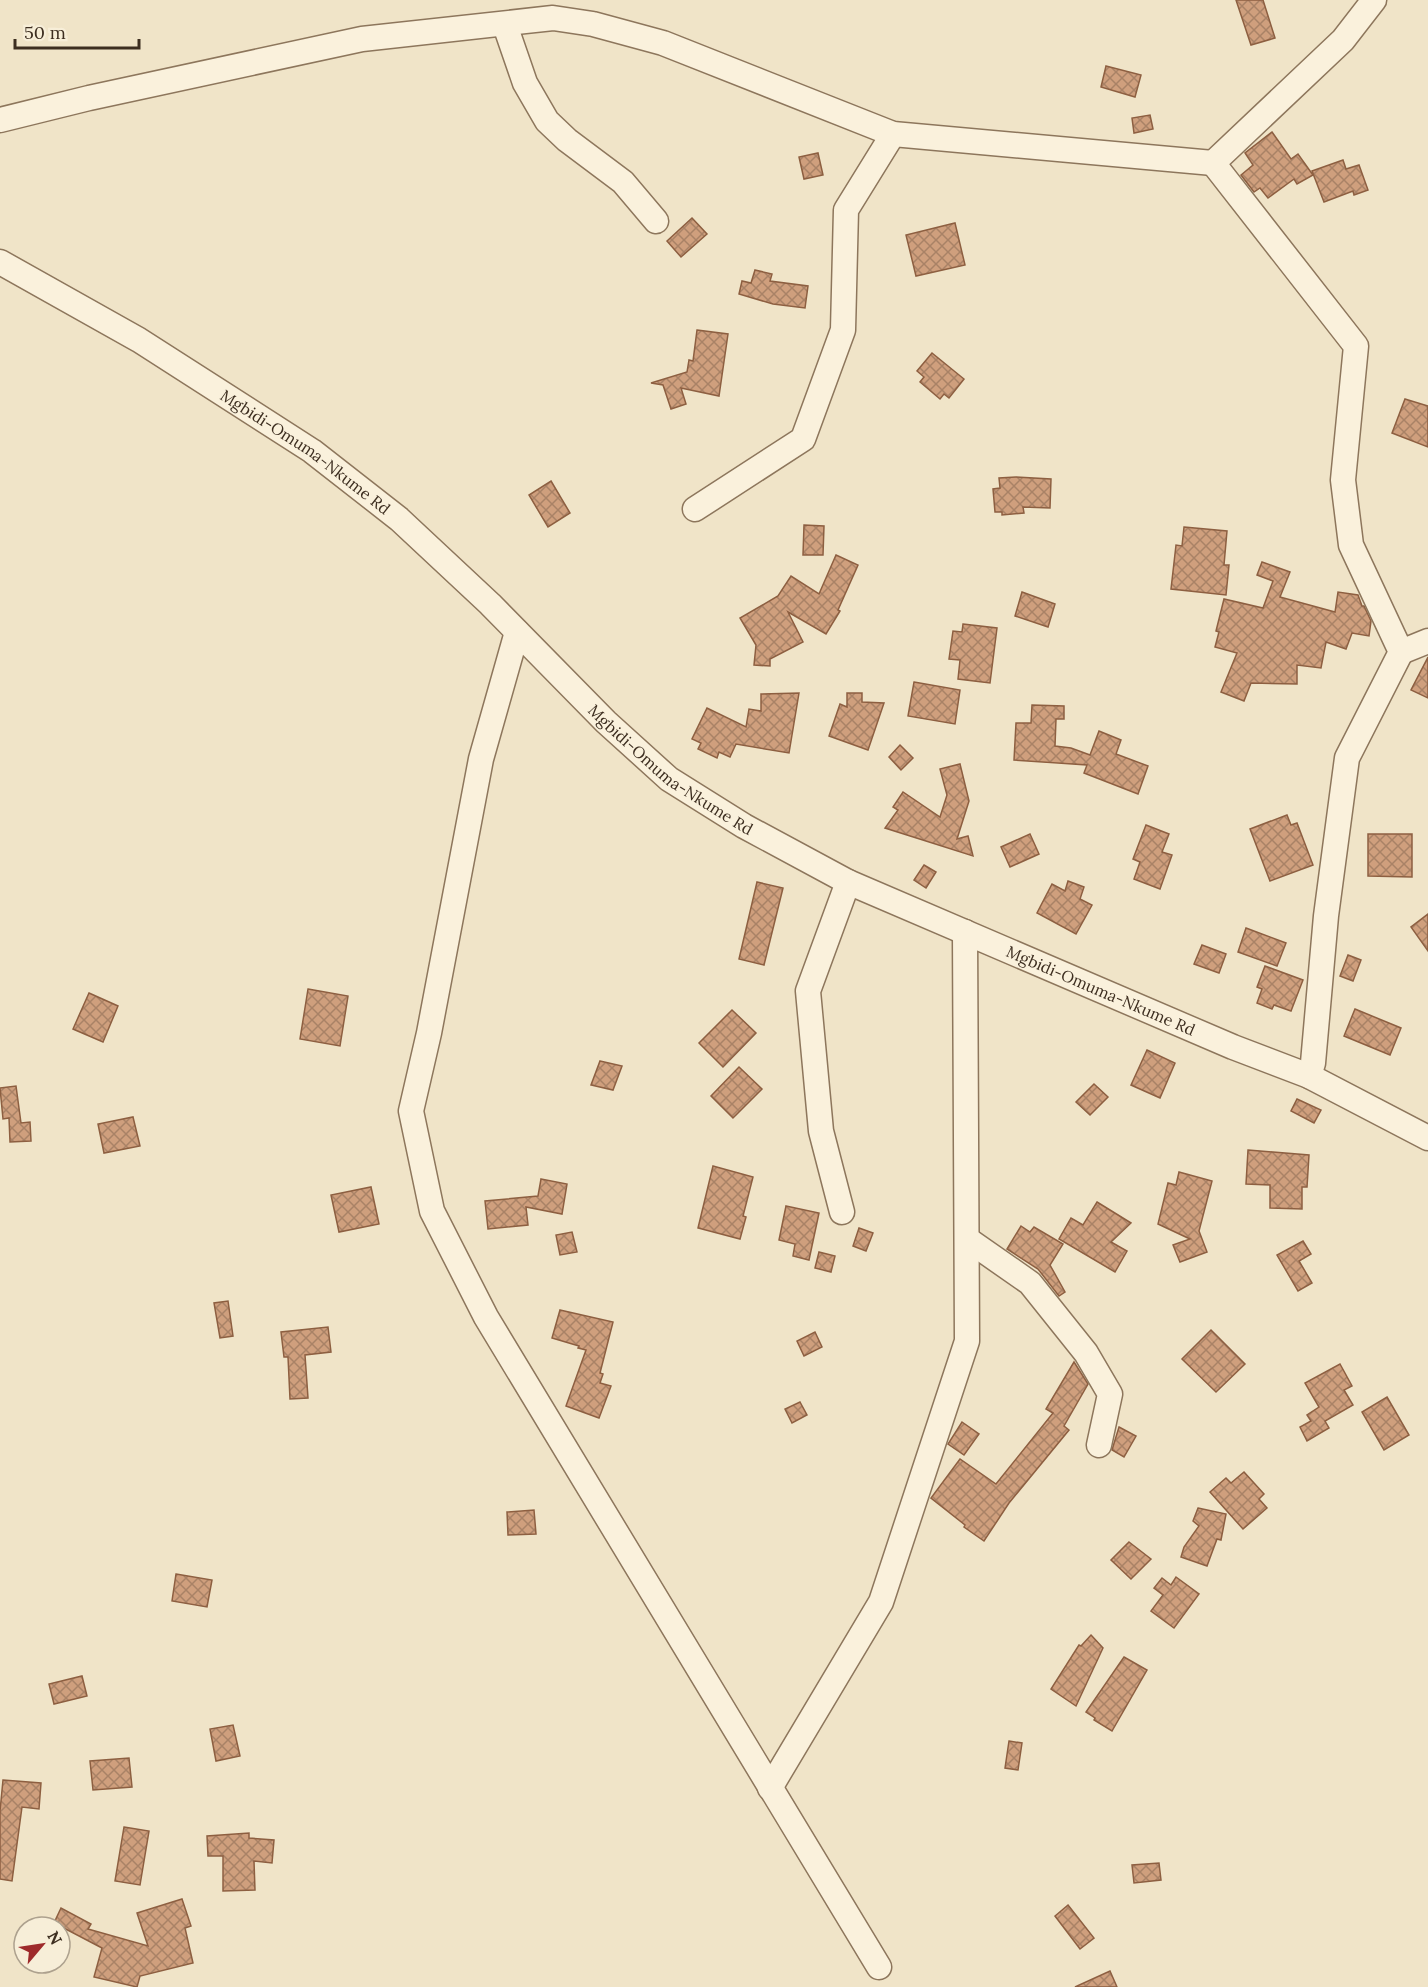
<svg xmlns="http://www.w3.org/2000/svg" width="1428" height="1987" font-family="Lora,serif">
	<defs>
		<pattern id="building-cross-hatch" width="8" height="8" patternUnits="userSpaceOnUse" patternTransform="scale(1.5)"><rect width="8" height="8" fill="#cf9f7d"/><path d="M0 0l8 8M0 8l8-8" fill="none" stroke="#a98266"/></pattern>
	</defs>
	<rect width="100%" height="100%" fill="#f0e4c8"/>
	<g fill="url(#building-cross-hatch)" stroke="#8d5f41" stroke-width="1.5">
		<polygon points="1236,0 1263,0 1275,38 1251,45"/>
		<polygon points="1106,66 1141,75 1135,97 1101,87"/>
		<polygon points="1150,115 1153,129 1134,133 1132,118"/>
		<polygon points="1272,132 1291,159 1298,154 1313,175 1297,184 1294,179 1268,198 1260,188 1254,192 1241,175 1253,165 1245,153"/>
		<polygon points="818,153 823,175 804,179 799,157"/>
		<polygon points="1343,160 1346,169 1359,165 1368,190 1354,195 1353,191 1324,202 1312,171"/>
		<polygon points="692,218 707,234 681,257 667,241"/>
		<polygon points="955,223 965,265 916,276 906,235"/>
		<polygon points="755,270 772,274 770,281 808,286 805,308 773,304 739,294 742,281 751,283"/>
		<polygon points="697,330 728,334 719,396 681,388 686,404 671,409 663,385 651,383 687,372 689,360 693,361"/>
		<polygon points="932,353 964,379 949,398 944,394 940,399 920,382 924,377 917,371"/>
		<polygon points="1405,399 1428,406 1428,447 1392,433"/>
		<polygon points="1016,477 1051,479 1050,508 1023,507 1024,513 1002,515 1002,512 995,512 993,489 1000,488 999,478"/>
		<polygon points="551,481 570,513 548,527 529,495"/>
		<polygon points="804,525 824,526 823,555 803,555"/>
		<polygon points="1184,527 1227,531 1224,565 1229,565 1226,595 1171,589 1176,545 1182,546"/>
		<polygon points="836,555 858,565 838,610 840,611 826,634 788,612 803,642 770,659 770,666 754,665 756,645 740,618 778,596 791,576 819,594"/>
		<polygon points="1262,562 1290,572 1280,597 1335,612 1338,592 1358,595 1362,606 1364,606 1371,621 1369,636 1352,633 1346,649 1326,642 1321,668 1297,665 1297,684 1251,683 1244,701 1221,692 1237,653 1215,647 1219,632 1216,631 1224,599 1263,608 1273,581 1257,575"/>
		<polygon points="1022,592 1055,604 1048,627 1015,616"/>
		<polygon points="963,624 997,628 990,683 958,679 960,660 949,659 953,631 962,632"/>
		<polygon points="1428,657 1428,698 1411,690"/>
		<polygon points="914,682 960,690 955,724 908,716"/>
		<polygon points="799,693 789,753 736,744 730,757 719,752 717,758 698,749 701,743 692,739 707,708 746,727 749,709 761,711 761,694"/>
		<polygon points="847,693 862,693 862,702 884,703 868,750 829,736 840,704 847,707"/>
		<polygon points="1032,705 1064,706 1064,719 1056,719 1055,746 1071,748 1090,755 1099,731 1121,740 1116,754 1148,766 1138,794 1084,773 1087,765 1014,760 1016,723 1031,723"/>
		<polygon points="900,745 913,758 901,770 889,757"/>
		<polygon points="960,764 969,801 957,839 968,836 973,856 885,828 898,810 893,807 903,792 940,817 947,795 940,769"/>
		<polygon points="1287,815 1291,825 1297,823 1313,865 1270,881 1250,829"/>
		<polygon points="1146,825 1169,834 1162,852 1172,855 1160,889 1134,879 1140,862 1133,859"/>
		<polygon points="1030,834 1039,854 1010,867 1001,847"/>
		<polygon points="1368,834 1412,834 1412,877 1368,876"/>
		<polygon points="924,865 936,872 926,888 914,880"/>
		<polygon points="1068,881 1084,887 1080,899 1092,905 1076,934 1037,913 1052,884 1065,891"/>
		<polygon points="757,882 783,888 764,965 739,959"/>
		<polygon points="1428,914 1428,951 1411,927"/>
		<polygon points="1246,928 1286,943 1277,966 1238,952"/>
		<polygon points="1202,945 1226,954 1219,973 1194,964"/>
		<polygon points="1348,955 1361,960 1353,981 1340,976"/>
		<polygon points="1265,966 1303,980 1291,1011 1274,1005 1272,1009 1257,1003 1262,989 1257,987"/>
		<polygon points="308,989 348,996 340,1046 300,1039"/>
		<polygon points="89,993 118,1006 103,1042 73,1029"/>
		<polygon points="1355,1009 1401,1028 1390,1055 1344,1036"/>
		<polygon points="732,1010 756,1033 723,1067 699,1043"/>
		<polygon points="1147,1050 1175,1063 1160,1098 1131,1085"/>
		<polygon points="600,1061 622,1066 613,1090 591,1085"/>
		<polygon points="739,1067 762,1089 733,1118 711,1096"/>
		<polygon points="1094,1084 1108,1097 1090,1115 1076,1102"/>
		<polygon points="16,1086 21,1123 30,1122 31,1141 10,1142 9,1118 3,1119 0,1088"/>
		<polygon points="1297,1099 1321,1110 1314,1123 1291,1111"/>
		<polygon points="133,1117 140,1146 104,1153 98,1124"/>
		<polygon points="1248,1150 1309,1155 1307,1187 1302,1187 1302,1209 1270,1208 1270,1185 1246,1184"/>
		<polygon points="713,1166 753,1177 743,1216 746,1217 740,1239 698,1228"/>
		<polygon points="1179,1172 1212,1181 1199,1231 1207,1252 1180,1262 1173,1245 1190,1239 1158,1224 1168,1183 1176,1185"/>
		<polygon points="541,1179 567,1184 562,1214 526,1207 528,1225 488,1229 485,1201 538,1196"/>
		<polygon points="371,1187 379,1224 339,1232 331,1195"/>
		<polygon points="1097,1202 1131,1223 1111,1242 1127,1251 1115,1272 1059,1239 1071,1218 1083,1225"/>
		<polygon points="786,1206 819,1213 809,1260 793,1256 795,1244 779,1240"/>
		<polygon points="1021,1226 1030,1232 1034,1227 1063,1244 1050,1265 1065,1292 1059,1296 1038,1269 1007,1249"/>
		<polygon points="859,1228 873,1233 866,1251 853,1246"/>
		<polygon points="572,1232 577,1252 560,1255 556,1235"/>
		<polygon points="1303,1241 1311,1254 1299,1261 1312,1283 1298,1291 1277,1255"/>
		<polygon points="819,1252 835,1256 831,1272 815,1268"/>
		<polygon points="228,1301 233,1336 220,1338 214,1303"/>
		<polygon points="560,1310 613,1322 600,1373 603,1374 600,1383 611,1386 599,1418 566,1406 586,1350 578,1348 579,1346 552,1338"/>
		<polygon points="328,1327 331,1352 305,1355 308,1398 290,1399 288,1357 284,1357 281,1332"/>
		<polygon points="1211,1330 1245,1364 1216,1392 1182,1359"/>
		<polygon points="815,1332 822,1347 804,1356 797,1341"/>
		<polygon points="1074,1362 1088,1384 1064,1426 1069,1430 1009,1503 984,1541 964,1527 965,1525 931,1498 960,1459 996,1484 1053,1413 1046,1409"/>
		<polygon points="1340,1364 1352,1386 1344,1390 1353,1405 1325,1421 1329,1428 1307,1441 1300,1427 1311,1421 1307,1415 1319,1407 1305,1383"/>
		<polygon points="1387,1397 1409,1435 1384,1450 1362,1412"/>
		<polygon points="800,1402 807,1415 792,1423 785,1409"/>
		<polygon points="962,1422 979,1434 964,1455 948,1444"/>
		<polygon points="1119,1427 1136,1436 1124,1457 1112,1450"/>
		<polygon points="1244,1472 1264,1494 1259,1499 1267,1508 1243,1529 1210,1492 1226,1478 1231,1483"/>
		<polygon points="1198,1508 1226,1514 1221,1540 1217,1539 1207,1566 1181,1557 1184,1547 1199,1526 1193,1521"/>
		<polygon points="534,1510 536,1534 508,1535 507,1512"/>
		<polygon points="1129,1542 1151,1559 1131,1579 1111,1560"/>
		<polygon points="176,1574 212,1580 207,1607 172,1601"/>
		<polygon points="1176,1577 1199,1594 1174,1628 1151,1611 1163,1595 1154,1588 1162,1578 1171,1585"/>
		<polygon points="1091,1635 1103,1648 1076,1706 1051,1689 1079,1645 1081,1646"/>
		<polygon points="1124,1657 1147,1670 1112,1731 1094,1720 1095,1718 1086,1712"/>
		<polygon points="82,1676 87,1696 54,1704 49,1684"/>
		<polygon points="233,1725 240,1756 216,1761 210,1729"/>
		<polygon points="1009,1741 1022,1743 1018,1770 1005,1768"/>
		<polygon points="129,1758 132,1787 93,1790 90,1761"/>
		<polygon points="3,1780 41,1783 39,1809 22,1807 12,1881 0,1879 0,1811"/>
		<polygon points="124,1827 149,1831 140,1885 115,1881"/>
		<polygon points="249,1833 249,1838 274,1840 272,1863 254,1861 255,1890 223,1891 223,1856 208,1856 207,1836"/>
		<polygon points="1159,1863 1161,1880 1134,1883 1132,1865"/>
		<polygon points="182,1899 191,1926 185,1928 193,1963 140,1976 137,1987 94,1977 102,1948 54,1923 61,1908 91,1924 88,1929 148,1946 137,1913"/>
		<polygon points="1068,1905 1094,1938 1080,1949 1055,1916"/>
		<polygon points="1110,1971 1117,1987 1075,1987"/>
	</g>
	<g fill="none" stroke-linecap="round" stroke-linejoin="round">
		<g stroke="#8d765c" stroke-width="27">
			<g id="minor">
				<polyline points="505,25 525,83 547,121 567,140 623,182 656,221"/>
				<polyline points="0,120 89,98 362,39 553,18 593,24 663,43 893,134 1213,163"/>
				<path id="s1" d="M0 262 139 340 312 451 399 519 490 604 606 722 669 779 744 826 848 882 1233 1047 1309 1076 1428 1138"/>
				<polyline points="695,509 803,439 843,330 846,210 893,134"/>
				<polyline points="517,632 481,759 429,1033 411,1111 432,1211 486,1317 879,1967"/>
				<polyline points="1401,652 1428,641"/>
				<polyline points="1309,1076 1313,1063 1326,916 1347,758 1401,652 1351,545 1343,480 1356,346 1213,163 1343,40 1374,0"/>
				<polyline points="842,1212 821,1131 808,991 848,882"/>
				<polyline points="967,1239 1030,1283 1086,1353 1110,1394 1099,1445"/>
				<polyline points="770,1788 881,1602 967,1341 965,932"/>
			</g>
		</g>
		<use href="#minor" stroke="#faf1dc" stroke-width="24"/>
	</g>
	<g text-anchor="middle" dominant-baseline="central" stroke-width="5" stroke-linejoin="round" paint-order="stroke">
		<g font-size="16" fill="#3d2e20" stroke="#f7eed8">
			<text stroke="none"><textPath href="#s1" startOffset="360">Mgbidi-Omuma-Nkume Rd</textPath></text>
			<text stroke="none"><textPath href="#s1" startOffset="846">Mgbidi-Omuma-Nkume Rd</textPath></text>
			<text stroke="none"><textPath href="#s1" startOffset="1332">Mgbidi-Omuma-Nkume Rd</textPath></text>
		</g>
	</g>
	<g transform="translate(42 1945) rotate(61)"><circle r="28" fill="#f7eed8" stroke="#ada18e" stroke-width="1.5"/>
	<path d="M0-4.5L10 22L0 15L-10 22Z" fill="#9e2a2b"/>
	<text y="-9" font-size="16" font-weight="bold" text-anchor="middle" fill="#3d2e20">N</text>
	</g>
	<path d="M15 39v9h124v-9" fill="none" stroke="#3d2e20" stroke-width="3"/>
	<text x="24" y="39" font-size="18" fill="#3d2e20" stroke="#f7eed8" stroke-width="4.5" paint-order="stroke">50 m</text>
</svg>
